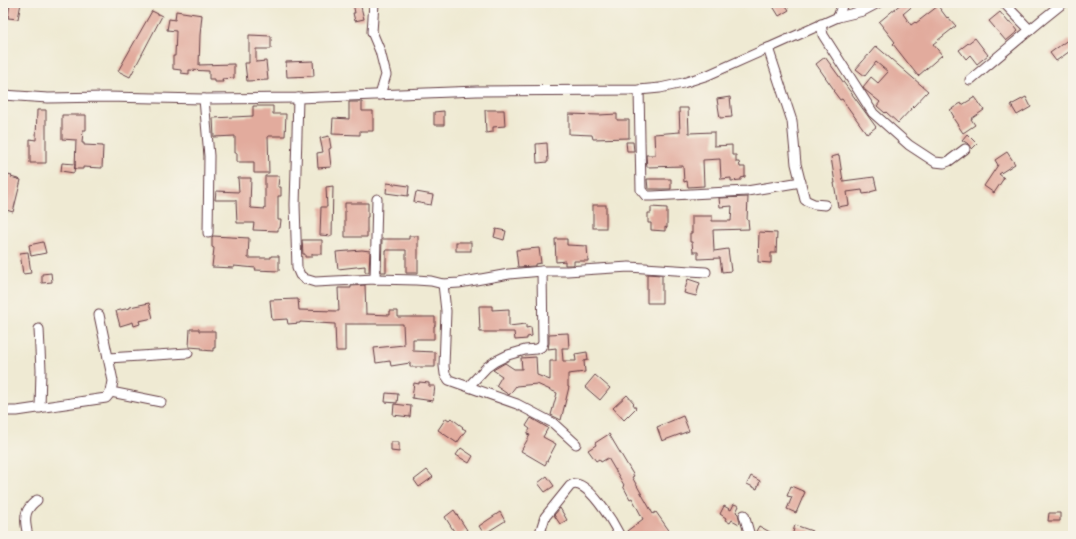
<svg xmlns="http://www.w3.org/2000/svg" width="1076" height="539" font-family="Delius,sans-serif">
	<rect width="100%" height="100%" fill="#f7f3e8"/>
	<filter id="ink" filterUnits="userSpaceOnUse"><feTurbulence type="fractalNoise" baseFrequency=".025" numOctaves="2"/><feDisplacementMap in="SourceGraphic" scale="8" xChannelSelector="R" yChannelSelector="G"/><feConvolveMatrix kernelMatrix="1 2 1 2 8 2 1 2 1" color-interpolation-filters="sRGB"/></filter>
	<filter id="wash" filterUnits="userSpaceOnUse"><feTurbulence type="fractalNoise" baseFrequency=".012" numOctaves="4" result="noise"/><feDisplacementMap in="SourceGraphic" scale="16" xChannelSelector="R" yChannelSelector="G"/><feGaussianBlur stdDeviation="0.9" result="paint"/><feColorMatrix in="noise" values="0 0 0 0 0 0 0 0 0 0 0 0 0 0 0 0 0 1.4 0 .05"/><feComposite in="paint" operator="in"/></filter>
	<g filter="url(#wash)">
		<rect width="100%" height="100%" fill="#efead3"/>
		<g id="blocks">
			<g fill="#e2ab9d">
				<polygon points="10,3 21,3 18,19 8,18"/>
				<polygon points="353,3 360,3 364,19 355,21 353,13 355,13"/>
				<polygon points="771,3 784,3 789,10 779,16"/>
				<polygon points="902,3 916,3 903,14 911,25 915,22 916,23 938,6 947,18 948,17 956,26 933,44 942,55 918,76 893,44 895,42 879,22"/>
				<polygon points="152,11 162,16 130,77 118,71"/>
				<polygon points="176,11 202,15 200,35 199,65 234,64 234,78 222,79 223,82 214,82 214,79 209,79 209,71 189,70 189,74 181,73 181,70 173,69 173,56 175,56 176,31 167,30 169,19 175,20"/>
				<polygon points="1000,12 1009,23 1011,22 1018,31 1006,41 989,21"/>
				<polygon points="249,35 271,36 271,49 256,49 256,62 266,61 268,80 247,81 245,63 249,63"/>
				<polygon points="975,38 988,55 977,64 970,55 966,59 959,50"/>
				<polygon points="1069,39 1073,44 1073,49 1056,61 1050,53"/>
				<polygon points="876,46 928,91 898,123 886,112 885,113 877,106 880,102 865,90 863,87 871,77 878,83 888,72 876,62 865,76 856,69"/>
				<polygon points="825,57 876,127 867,134 842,99 840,100 834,92 835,91 816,64"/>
				<polygon points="313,61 314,76 287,77 286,62"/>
				<polygon points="730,97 732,117 720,118 717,99"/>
				<polygon points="975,97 984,110 971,119 975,125 963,133 953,118 954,117 950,110 961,103 962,105"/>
				<polygon points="1026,97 1031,107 1017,115 1011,105"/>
				<polygon points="349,102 362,102 362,111 373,111 373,131 360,131 360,135 332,134 333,118 349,119"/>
				<polygon points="253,106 273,106 273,114 286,114 285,136 268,136 269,173 254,173 254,162 237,162 237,153 235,153 235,136 214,137 213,118 253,116"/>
				<polygon points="679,108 688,108 689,133 714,132 714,146 732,145 732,155 736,155 736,162 739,162 740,167 745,167 745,177 741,178 741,180 731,181 731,178 721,179 720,159 703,160 704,186 688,187 687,181 684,182 683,166 647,167 646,155 655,155 654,134 680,132"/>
				<polygon points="37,110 46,110 46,163 30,163 30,139 36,140"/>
				<polygon points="485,110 504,110 505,126 493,127 493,132 486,133"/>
				<polygon points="444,111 444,125 434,125 434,112"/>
				<polygon points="569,114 599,115 617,114 617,120 629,120 629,138 593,139 592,135 569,134"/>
				<polygon points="62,115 86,115 86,130 83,130 82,143 84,143 84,145 103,146 102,168 83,167 83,169 75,169 76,140 62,139"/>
				<polygon points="967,134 977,144 972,149 970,145 962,140"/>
				<polygon points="329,136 331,148 329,149 331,167 318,168 317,153 323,152 320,138"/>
				<polygon points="626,142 633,142 634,151 627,151"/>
				<polygon points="547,143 548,162 537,163 536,144"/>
				<polygon points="1007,152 1015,164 999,174 1004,178 994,193 984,186 998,165 995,160"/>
				<polygon points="839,155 843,181 874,177 877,190 870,192 870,193 863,194 862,190 847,192 849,205 838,207 834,183 835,183 831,157"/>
				<polygon points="62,163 75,164 74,173 61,171"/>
				<polygon points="4,174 12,176 11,177 21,180 13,212 3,209 3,178"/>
				<polygon points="265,176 279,176 278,187 281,187 281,196 278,196 278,220 281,220 280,228 278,228 278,231 253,230 254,223 237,223 236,200 215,200 216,191 239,192 238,178 251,178 250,206 251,208 265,209"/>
				<polygon points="647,179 671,179 671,189 648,189"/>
				<polygon points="387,183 409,186 408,196 386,193"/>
				<polygon points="333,186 332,236 320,235 321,207 327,207 326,187"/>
				<polygon points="416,192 433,195 431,205 414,202"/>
				<polygon points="748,197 747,220 748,220 749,229 713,230 714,251 728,249 731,271 722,272 720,258 698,259 698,252 693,252 692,242 690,242 690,233 692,233 692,216 712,216 712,221 731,221 732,206 720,207 719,198"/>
				<polygon points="345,203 368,203 368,217 367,217 367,237 345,237"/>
				<rect x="593" y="205" width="13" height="23"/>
				<polygon points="651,207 667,208 667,228 665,227 665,231 651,230 651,223 648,223 648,213 651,213"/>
				<polygon points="496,229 506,231 504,240 494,237"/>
				<polygon points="759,232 777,233 776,253 771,253 771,263 758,262"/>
				<polygon points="213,236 249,238 248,258 271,258 271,256 279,256 279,271 255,270 256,268 234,266 234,268 212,267 214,248 212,247 212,237"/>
				<polygon points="409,236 418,236 418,273 406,273 406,250 386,250 386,272 381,272 382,239 409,239"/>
				<polygon points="555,239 567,239 567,245 587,246 588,261 574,261 574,265 565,265 565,261 556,262"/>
				<polygon points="302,240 322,240 322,254 312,254 312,257 305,257 305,254 303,254"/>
				<polygon points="43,242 46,253 31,256 29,245"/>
				<rect x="456" y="242" width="15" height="9"/>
				<polygon points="539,248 541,263 535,264 535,266 518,267 516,250"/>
				<polygon points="362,250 370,251 369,272 365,272 365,266 338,269 336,252"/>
				<polygon points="28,252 31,273 23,274 20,253"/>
				<polygon points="51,273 52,282 42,283 42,274"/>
				<polygon points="647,274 662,275 662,303 647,303"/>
				<polygon points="688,279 700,283 696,296 684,293"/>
				<polygon points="365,285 366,314 390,315 390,311 398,311 398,317 435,317 435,326 434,326 434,339 413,339 413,351 435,352 435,367 410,367 410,363 391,366 390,361 376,363 374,348 404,345 403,324 345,324 345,351 336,351 335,324 300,322 300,323 288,324 287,319 272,320 270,300 298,299 299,310 336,311 339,311 338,288 351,288 351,286"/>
				<polygon points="149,303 153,318 139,321 140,324 134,326 133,322 120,326 116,311 130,308 130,307"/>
				<polygon points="479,306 492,306 492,310 509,309 509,326 526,324 526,328 531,327 532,336 527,337 527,339 515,340 514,332 480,332"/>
				<polygon points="190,329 199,329 199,331 215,331 215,348 213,348 213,351 202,350 202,348 189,347"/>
				<polygon points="568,333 569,348 562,348 563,361 576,361 575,354 587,352 588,360 584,361 585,372 568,374 568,387 569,387 561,420 551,415 557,393 537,384 516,386 509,395 496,386 502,376 493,370 505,363 514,369 522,369 521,358 536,357 537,375 550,380 550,361 556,361 556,348 548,349 549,343 549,334"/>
				<polygon points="595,375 610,388 600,400 585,387"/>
				<polygon points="419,382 429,383 429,386 435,386 433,401 412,398 414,383 419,384"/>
				<polygon points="386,393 398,394 397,403 385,402"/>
				<polygon points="627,395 634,403 633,404 636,408 624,420 613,408"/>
				<polygon points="394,404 411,406 410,417 393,415"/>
				<polygon points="683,416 689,431 662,441 657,427"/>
				<polygon points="446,418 449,420 451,418 463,427 462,428 466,430 457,443 438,430"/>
				<polygon points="531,418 548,428 543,437 556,444 545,465 521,451 530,435 527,434 530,429 526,426"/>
				<polygon points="609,434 634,476 632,477 653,514 656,512 673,536 630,536 627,531 643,519 632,498 630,499 623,486 624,485 608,458 601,462 599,459 596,461 588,450 596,445 595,443"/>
				<polygon points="391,442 399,442 399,452 391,451"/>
				<polygon points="461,448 473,456 469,463 456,455"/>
				<polygon points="427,470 433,477 419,487 414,480"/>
				<polygon points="547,476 554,486 545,492 538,483"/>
				<polygon points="751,476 760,481 757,489 747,484"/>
				<polygon points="791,486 805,492 796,513 787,509 792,497 787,496"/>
				<polygon points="734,504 739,506 736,512 738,514 740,522 739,524 732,520 730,523 725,520 726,518 720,514 724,506 731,510"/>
				<polygon points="560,508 567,520 560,524 554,515"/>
				<polygon points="454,510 467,530 458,536 457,536 445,517"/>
				<polygon points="500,512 505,521 484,534 479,526"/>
				<polygon points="1049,513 1060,513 1060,521 1048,521"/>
				<polygon points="795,525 812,531 810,536 792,536"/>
				<polygon points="759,526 777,536 756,536 755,533"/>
			</g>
		</g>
	</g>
	<g filter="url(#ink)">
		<use href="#blocks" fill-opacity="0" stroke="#633d44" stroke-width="1"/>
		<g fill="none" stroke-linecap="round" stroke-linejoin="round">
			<g stroke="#633d44" stroke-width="11">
				<g id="street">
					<polyline points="374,3 372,32 380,51 386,75 380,95"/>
					<polyline points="1004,3 1030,30"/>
					<polyline points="838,17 863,11 878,3"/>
					<polyline points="821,24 823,35 873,113 909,145 935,162 944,163 949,161 965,149"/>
					<polyline points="768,48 792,121 796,164 805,200 814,204 825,205"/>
					<polyline points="970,80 1043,19 1063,3"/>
					<polyline points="639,90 641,190 646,196 653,196 747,191 801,182"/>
					<polyline points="3,95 48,98 106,97 204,99 298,98 477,91 639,90 660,88 683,83 708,75 838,17 842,6 842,3"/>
					<polyline points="298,98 295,205 297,268 300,275 305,279 315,282 375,279 416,280 431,281 443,284 459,283 509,274 542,271 567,271 629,267 706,272"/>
					<polyline points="204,99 209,156 208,233"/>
					<polyline points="375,279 377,199"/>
					<polyline points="443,284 446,311 444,366 445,374 449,380 517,404 553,423 576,444"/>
					<polyline points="39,329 41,370 40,408"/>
					<polyline points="108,358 188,353"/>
					<polyline points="469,386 487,367 494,362 508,355 525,350 537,349 541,347 543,343 542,271"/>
					<polyline points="111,392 161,402"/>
					<polyline points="3,411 17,411 106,398 111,392 113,381 99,315"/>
					<polyline points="744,515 750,536"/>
					<path d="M28 536C26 527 23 514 30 507 32 504 35 502 37 500"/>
					<path d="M539 536 545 517 570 486C585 474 614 524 620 536"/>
				</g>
			</g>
			<use href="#street" stroke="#fff" stroke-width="9"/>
		</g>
	</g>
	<rect width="1076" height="539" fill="none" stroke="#f7f3e8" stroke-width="16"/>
</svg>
